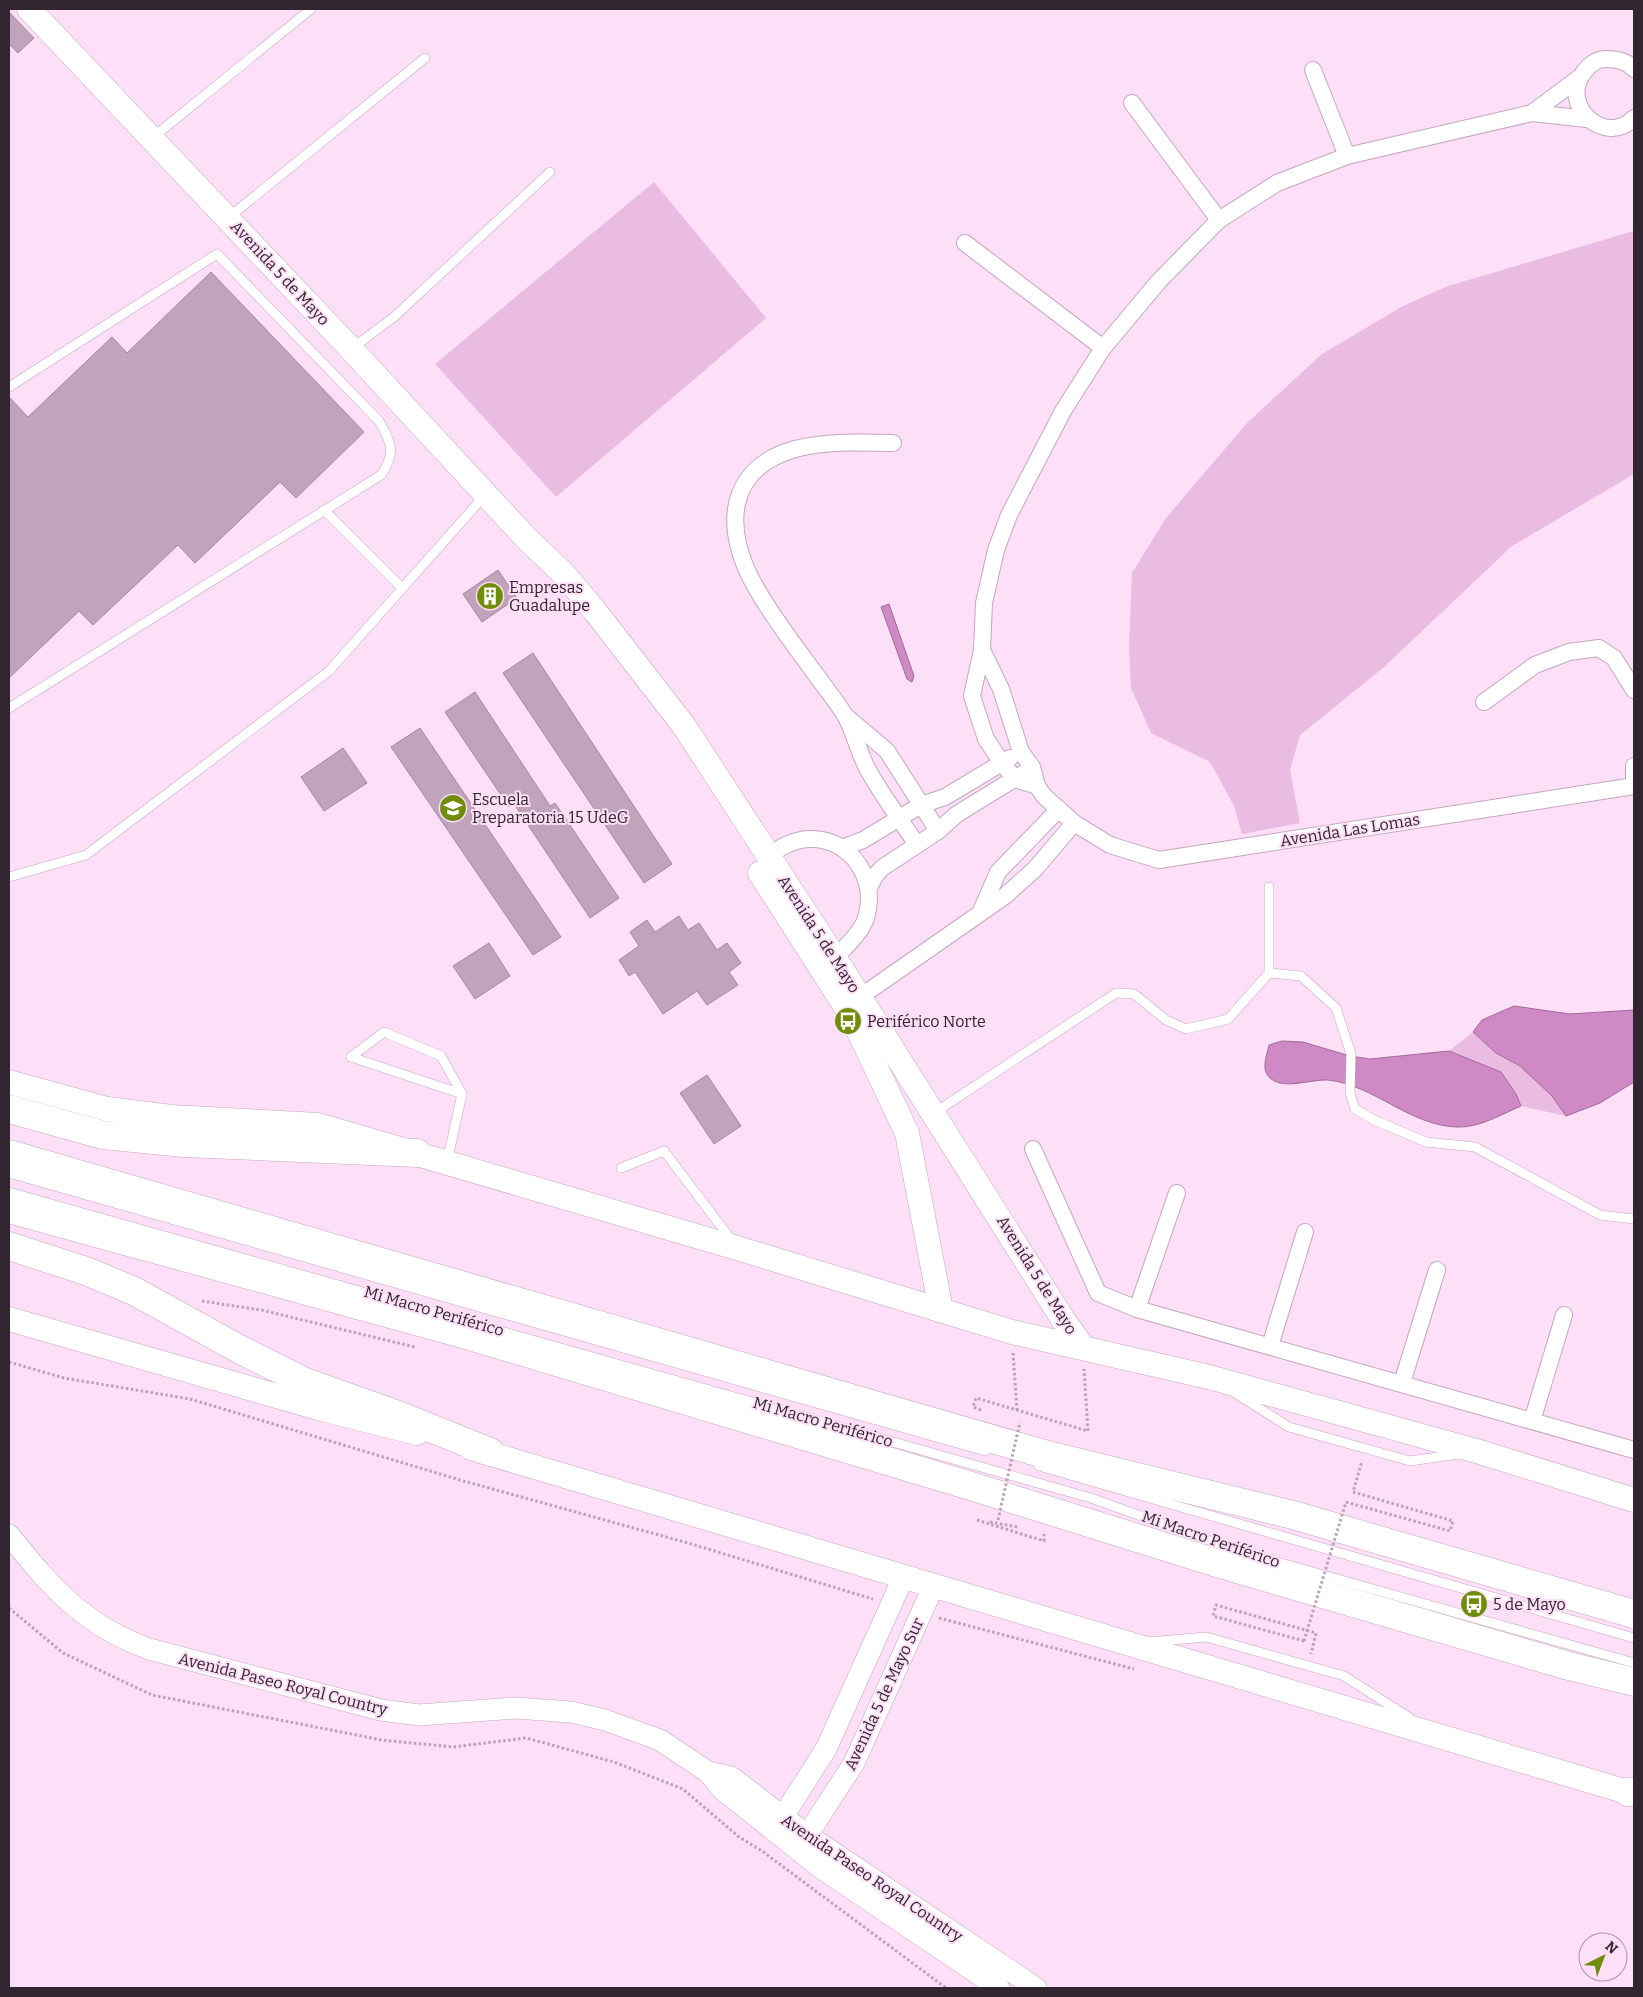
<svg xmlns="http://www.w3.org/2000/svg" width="1643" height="1997" font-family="Bitter,serif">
	<rect width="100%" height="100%" fill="#fddff7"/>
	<g fill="#eabce1">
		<polygon points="654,182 766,318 556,497 435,364"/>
		<polygon points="1634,231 1634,474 1512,546 1383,668 1300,735 1290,770 1300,823 1242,834 1234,806 1210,762 1151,733 1131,688 1129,649 1132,573 1166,518 1247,423 1322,354 1403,306 1448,286"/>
		<polygon points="1473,1032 1496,1053 1520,1066 1552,1096 1566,1116 1521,1106 1516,1094 1501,1072 1449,1051"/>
	</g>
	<g fill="#cf89c4" stroke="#a06b97">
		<polygon points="889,604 914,676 912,682 907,679 881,607"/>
		<polygon points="1514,1006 1570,1014 1634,1010 1634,1082 1600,1103 1566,1116 1552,1096 1520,1066 1496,1053 1473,1032 1482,1020"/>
		<path d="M1282 1041 1303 1042 1350 1056 1370 1059 1449 1051 1501 1072 1516 1094 1521 1106C1500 1115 1479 1128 1456 1127 1409 1125 1374 1085 1328 1080 1310 1079 1283 1091 1269 1077 1261 1069 1267 1055 1269 1045Z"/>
	</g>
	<g fill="#c1a4bb" stroke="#a3889e">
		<polygon points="9,12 34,38 18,53 9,44"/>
		<polygon points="211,272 364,432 296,498 280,482 195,563 178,545 93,625 79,611 9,678 9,397 28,417 112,337 127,353"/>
		<polygon points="498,570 517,598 482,622 463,594"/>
		<polygon points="533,653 672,864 644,883 503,673"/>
		<polygon points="475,692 550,806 555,803 619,898 590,918 514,804 509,807 445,712"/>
		<polygon points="420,728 561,937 533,955 391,747"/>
		<polygon points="343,748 367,783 324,811 301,777"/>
		<polygon points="679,916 688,930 699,923 717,950 727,943 741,963 729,972 738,985 707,1005 697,991 663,1014 635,972 629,976 619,960 639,946 630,932 647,920 655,932"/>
		<polygon points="489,943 510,976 475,999 453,966"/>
		<polygon points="707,1075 741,1126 714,1144 680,1093"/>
	</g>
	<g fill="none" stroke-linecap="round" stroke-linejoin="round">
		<g stroke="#c4a7be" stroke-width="10">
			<g id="service">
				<polyline points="152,138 311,9"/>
				<polyline points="228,218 425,58"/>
				<polyline points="351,349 394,317 550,172"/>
				<path d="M9 387 217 254 379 421C392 443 396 453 381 475L9 708"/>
				<polyline points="324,510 402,588"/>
				<polyline points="9,877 86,855 329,671 486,494"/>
				<polyline points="1269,973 1301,976 1336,1008 1351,1054 1350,1093 1355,1109 1374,1120 1426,1142 1475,1147 1600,1215 1634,1219"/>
				<polyline points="351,1057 384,1032 441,1056 462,1094 447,1162"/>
				<polyline points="351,1057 462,1094"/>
				<polyline points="934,1113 1116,993 1134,994 1166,1020 1186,1029 1228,1019 1269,973 1269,887"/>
				<polyline points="621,1168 664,1151 733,1242"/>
				<polyline points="9,1173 985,1451"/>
				<polyline points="9,1192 1091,1498 1238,1551 1634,1663"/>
				<polyline points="1235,1393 1289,1427 1410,1461 1459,1454"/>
				<polyline points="1039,1466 1634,1638"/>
				<polyline points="1149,1642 1206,1637 1344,1676 1410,1718"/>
			</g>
		</g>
		<g stroke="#c4a7be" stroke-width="18">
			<g id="minor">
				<path d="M1634 69C1627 61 1617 59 1606 59 1597 59 1589 65 1584 72 1558 104 1605 148 1634 118"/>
				<polyline points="1313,70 1347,156"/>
				<polyline points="1132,103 1219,220"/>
				<polyline points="1532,113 1579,78"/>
				<polyline points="965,243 1103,348"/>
				<path d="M893 443C860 442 827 441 795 449 724 469 724 532 755 586 774 620 799 651 822 683 830 694 839 705 846 717 854 732 858 750 866 766 880 793 900 819 917 845"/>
				<polyline points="982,650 1001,689 1021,752 1032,767 1037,786 1044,796 1074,823 1110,845 1159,860 1634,786"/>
				<polyline points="1484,702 1535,665 1569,652 1599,648 1614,658 1634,690"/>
				<polyline points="848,718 887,751 938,831"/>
				<polyline points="1634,766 1634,786"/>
				<polyline points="1037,786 1015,779 1002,763 986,739 972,696 982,650 984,603 996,550 1009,515 1063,411 1103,348 1159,281 1219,220 1277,183 1347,156 1532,113 1587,119"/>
				<polyline points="842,848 863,840 921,805 945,797 1010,758"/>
				<path d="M768 856C781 847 794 839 811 839 852 839 878 880 866 918 861 933 846 946 835 958"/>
				<polyline points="869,888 875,876 882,868 938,831 957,814 1024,773"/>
				<polyline points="981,911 998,872 1059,809"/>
				<polyline points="860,997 1005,896 1035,869 1074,823"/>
				<polyline points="1033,1149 1098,1293 1137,1309 1634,1450"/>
				<polyline points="1137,1309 1177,1193"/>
				<polyline points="1270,1346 1305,1232"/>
				<polyline points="1402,1383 1437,1270"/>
				<polyline points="1532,1421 1564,1315"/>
			</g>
		</g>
		<g stroke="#c4a7be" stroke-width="22">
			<g id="tertiary">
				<path d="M9 1535C52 1588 83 1625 149 1649L381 1710 419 1715 515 1708 571 1712 605 1720 660 1740 708 1772 723 1790 821 1868 999 1988"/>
				<polyline points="708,1772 731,1777 807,1835 1036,1988"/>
				<polyline points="775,1829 826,1749 904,1576"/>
				<polyline points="800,1846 854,1763 934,1585"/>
			</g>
		</g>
		<g stroke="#c4a7be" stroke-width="25">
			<g id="secondary">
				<polyline points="29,9 351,349 528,540 563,573 595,611 684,726 835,958 1064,1321 1083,1347"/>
				<polyline points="760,873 851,1015 907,1133 941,1310"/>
				<polyline points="9,1082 107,1109 171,1117 318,1125 737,1248 1012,1332 1209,1377 1480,1452 1634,1500"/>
				<polyline points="9,1319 322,1409 417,1433"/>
				<polyline points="471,1448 1634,1794"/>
			</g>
		</g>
		<g stroke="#c4a7be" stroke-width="29">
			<g id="motorway">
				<polyline points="9,1109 103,1135 184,1143 417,1153"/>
				<polyline points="9,1154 1044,1454 1293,1515 1634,1614"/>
				<polyline points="9,1209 463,1334 971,1486 1220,1564 1569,1666 1634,1682"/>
				<polyline points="9,1246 86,1271 134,1291 239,1349 305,1382 398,1415 490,1452"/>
				<polyline points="1628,1792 1634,1792"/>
			</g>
		</g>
		<g stroke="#b9a2b5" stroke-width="3" stroke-dasharray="2.5 2.5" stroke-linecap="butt">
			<polyline points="202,1301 261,1310 415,1347"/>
			<polyline points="1013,1353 1017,1410"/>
			<polyline points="9,1362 64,1378 190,1399 460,1480 688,1543 873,1599"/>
			<polyline points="981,1410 973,1407 976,1398 1088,1431 1084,1369"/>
			<polyline points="1346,1502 1450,1531 1453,1521 1353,1492 1362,1461"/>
			<polyline points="977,1520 1044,1541 1044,1534"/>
			<polyline points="990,1522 1018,1527"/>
			<polyline points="9,1608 63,1653 152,1695 382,1740 453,1747 526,1738 614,1762 683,1789 739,1837 762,1851 946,1988"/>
			<polyline points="939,1618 1134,1669"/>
			<polyline points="1304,1641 1213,1616 1216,1605 1316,1633 1311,1654"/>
		</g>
		<use href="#service" stroke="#fff" stroke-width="9"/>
		<use href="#minor" stroke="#fff" stroke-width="16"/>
		<use href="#tertiary" stroke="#fff" stroke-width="21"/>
		<use href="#secondary" stroke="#fff" stroke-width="24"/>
		<use href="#motorway" stroke="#fff" stroke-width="28"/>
		<g stroke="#b9a2b5" stroke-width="3" stroke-dasharray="2.5 2.5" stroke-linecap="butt">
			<polyline points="998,1520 1020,1422"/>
			<polyline points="1304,1641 1346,1502"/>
		</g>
	</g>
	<defs>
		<g id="building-disc" transform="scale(1.4375)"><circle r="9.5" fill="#708d09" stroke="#fddff7"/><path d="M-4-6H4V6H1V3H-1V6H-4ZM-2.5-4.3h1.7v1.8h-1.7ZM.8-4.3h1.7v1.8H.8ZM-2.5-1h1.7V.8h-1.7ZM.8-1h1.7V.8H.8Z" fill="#fff"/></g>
		<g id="university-disc" transform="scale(1.4375)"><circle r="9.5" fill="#708d09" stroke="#fddff7"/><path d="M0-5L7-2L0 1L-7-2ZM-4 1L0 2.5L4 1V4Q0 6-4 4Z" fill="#fff"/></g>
		<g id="bus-disc" transform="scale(1.4375)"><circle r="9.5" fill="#708d09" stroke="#fddff7"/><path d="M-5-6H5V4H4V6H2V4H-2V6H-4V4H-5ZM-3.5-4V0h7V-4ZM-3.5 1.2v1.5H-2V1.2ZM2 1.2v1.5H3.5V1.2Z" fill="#fff"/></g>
	</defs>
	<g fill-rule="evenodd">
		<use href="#building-disc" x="490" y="596"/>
		<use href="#university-disc" x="453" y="808"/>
		<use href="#bus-disc" x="848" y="1021"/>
		<use href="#bus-disc" x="1474" y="1604"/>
	</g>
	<g text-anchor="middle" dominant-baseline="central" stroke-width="4" stroke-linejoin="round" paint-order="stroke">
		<g font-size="16" fill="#31262f" stroke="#fddff7">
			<text transform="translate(280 273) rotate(47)">Avenida 5 de Mayo</text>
			<text transform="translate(1350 830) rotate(-9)">Avenida Las Lomas</text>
			<text transform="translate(819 934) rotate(57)">Avenida 5 de Mayo</text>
			<text transform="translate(1037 1275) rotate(58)">Avenida 5 de Mayo</text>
			<text transform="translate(434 1311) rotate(16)">Mi Macro Periférico</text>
			<text transform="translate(823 1422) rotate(16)">Mi Macro Periférico</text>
			<text transform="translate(1211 1539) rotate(19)">Mi Macro Periférico</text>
			<text transform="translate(283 1684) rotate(14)">Avenida Paseo Royal Country</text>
			<text transform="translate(884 1694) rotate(-65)">Avenida 5 de Mayo Sur</text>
			<text transform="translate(872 1878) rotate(34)">Avenida Paseo Royal Country</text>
		</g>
		<g font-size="16" fill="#31262f" stroke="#fddff7" text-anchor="start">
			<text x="509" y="587">Empresas<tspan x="509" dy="18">Guadalupe</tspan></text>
			<text x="472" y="799">Escuela<tspan x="472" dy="18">Preparatoria 15 UdeG</tspan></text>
			<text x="867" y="1021">Periférico Norte</text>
			<text x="1493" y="1604">5 de Mayo</text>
		</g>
	</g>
	<rect width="1643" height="1997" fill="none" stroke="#31262f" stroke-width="20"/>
	<g transform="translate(1603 1957) rotate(42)"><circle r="24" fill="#fddff7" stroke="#ab95a7"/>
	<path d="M0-4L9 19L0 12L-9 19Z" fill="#708d09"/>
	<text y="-8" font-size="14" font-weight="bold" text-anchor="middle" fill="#31262f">N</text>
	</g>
</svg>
